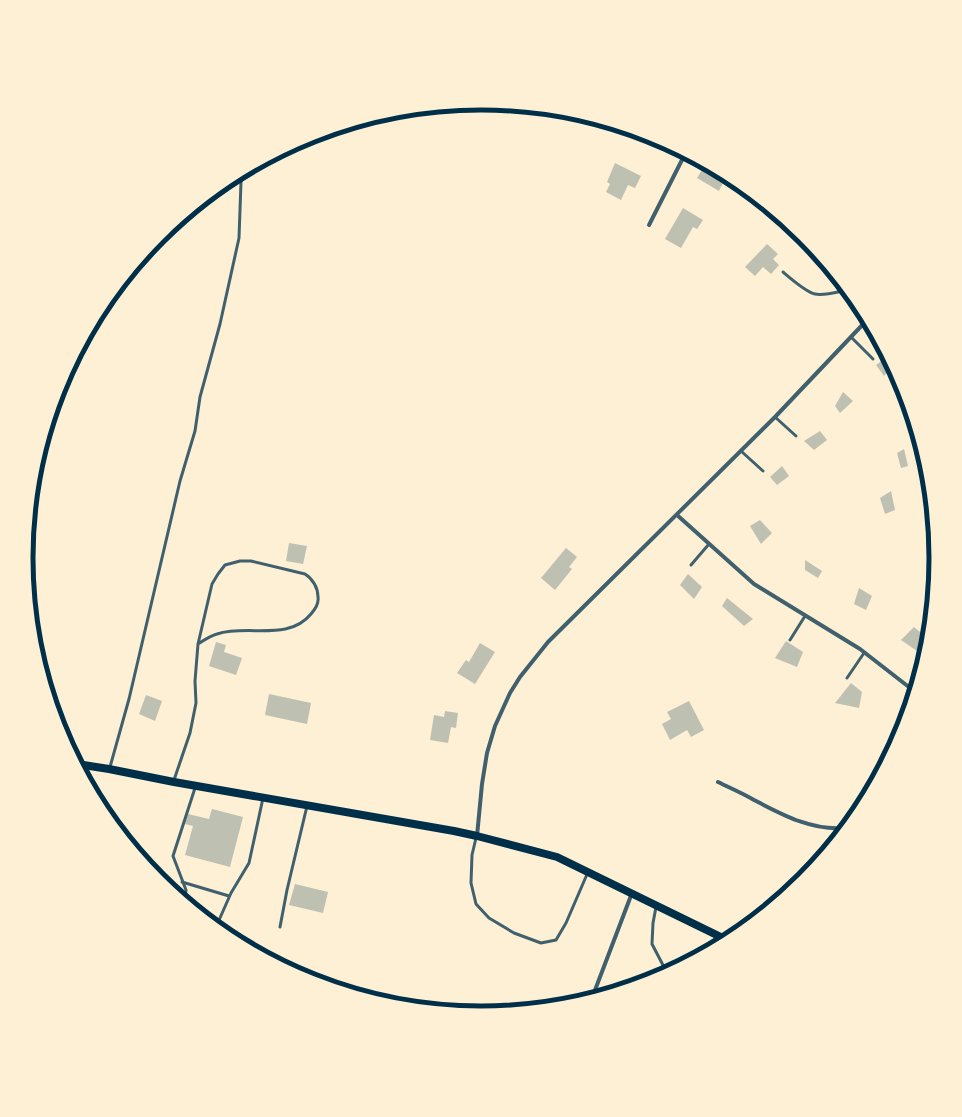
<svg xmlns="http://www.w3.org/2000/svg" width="962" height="1117" font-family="Commissioner,sans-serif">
	<rect width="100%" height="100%" fill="#fdf0d5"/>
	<g fill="#bec0b2">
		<polygon points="615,163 641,176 635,188 628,185 621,200 606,192 610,184 607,182"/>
		<polygon points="705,165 722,174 718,181 723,183 719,191 697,178"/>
		<polygon points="683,208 703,220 697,229 693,227 681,248 665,239"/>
		<polygon points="767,244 778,254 773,259 779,265 771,274 763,267 755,276 745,267"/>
		<polygon points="887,357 892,367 884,376 876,365"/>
		<polygon points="843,392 853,401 840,413 835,406"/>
		<polygon points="820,431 827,440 814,450 804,441"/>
		<polygon points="904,449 908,466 901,468 897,453"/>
		<polygon points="782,466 789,476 777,485 770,477"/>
		<polygon points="891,491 895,510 885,514 880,498"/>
		<polygon points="760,520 772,533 761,544 750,526"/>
		<polygon points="289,543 307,546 303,564 286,561"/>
		<polygon points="566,548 577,557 569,567 572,569 555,590 541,578"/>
		<polygon points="805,560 822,571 818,578 805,570"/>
		<polygon points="688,574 702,587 694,599 680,585"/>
		<polygon points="859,588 872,596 866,610 854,604"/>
		<polygon points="727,598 753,619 744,626 722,606"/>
		<polygon points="914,627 926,637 917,651 901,640"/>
		<polygon points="786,641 803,652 797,667 775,658"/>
		<polygon points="216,642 226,645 224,652 242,658 236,675 209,666"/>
		<polygon points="480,643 495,652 475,684 457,673 466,660 469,662"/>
		<polygon points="851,683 862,692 859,708 835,703"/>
		<polygon points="269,694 311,703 307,724 265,715"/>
		<polygon points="146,695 162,701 155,721 139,714"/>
		<polygon points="689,701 704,730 691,737 687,730 670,740 662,724 671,719 667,712"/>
		<polygon points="445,711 458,713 456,728 451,727 448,743 430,740 434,715 444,717"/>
		<polygon points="212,809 243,817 230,867 185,855 193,826 185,824 188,814 209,819"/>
		<polygon points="295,884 328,892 323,913 289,905"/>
	</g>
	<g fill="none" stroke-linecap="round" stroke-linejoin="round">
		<g stroke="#3f606c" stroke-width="3">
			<path d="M783 272C790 278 806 292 815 294 824 296 837 292 847 290"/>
			<polyline points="851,337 873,359"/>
			<polyline points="775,417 796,436"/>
			<polyline points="741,451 763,471"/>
			<polyline points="691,565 709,544"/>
			<polyline points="790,640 805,616"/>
			<polyline points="847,678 864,653"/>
			<polyline points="110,767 129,699 180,481 195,431 200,397 220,324 239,238 241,182 242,173"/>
			<path d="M174 780 190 733 196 703 195 681 198 644 212 584 218 574 225 565 240 561H251L305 574C313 579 318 588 318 597 319 604 315 609 311 614 288 642 248 624 217 634 210 636 204 640 198 644"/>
			<polyline points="476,838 472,855 471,883 476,904 489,918 514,933 541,943 556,940 566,923 588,872"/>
			<polyline points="182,882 229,896"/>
			<polyline points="185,902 186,890 173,856 195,788"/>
			<polyline points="656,907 653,923 652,944 665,969 670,971"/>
			<polyline points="216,927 231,893 249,863 263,798"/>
			<polyline points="280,927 287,890 307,806"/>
		</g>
		<g stroke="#3f606c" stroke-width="4">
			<polyline points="649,225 685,154"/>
			<polyline points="677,515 754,584 860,649 914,691"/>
			<path d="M718 782C730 788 742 793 754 800 783 815 812 831 845 828"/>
			<polyline points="477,836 482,784 487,753 495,726 510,693 520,677 548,642 775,417 867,320"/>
			<polyline points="592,998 632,893"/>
		</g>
		<polyline stroke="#003049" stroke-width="8" points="77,764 109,769 174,782 454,831 477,836 557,857 727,940"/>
	</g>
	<path d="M0 0H962V1117H0ZM33 558a448 448 0 1 1 896 0a448 448 0 1 1-896 0Z" fill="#fdf0d5" fill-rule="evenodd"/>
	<path fill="none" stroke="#003049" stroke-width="5" d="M33 558a448 448 0 1 1 896 0a448 448 0 1 1-896 0Z"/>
</svg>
